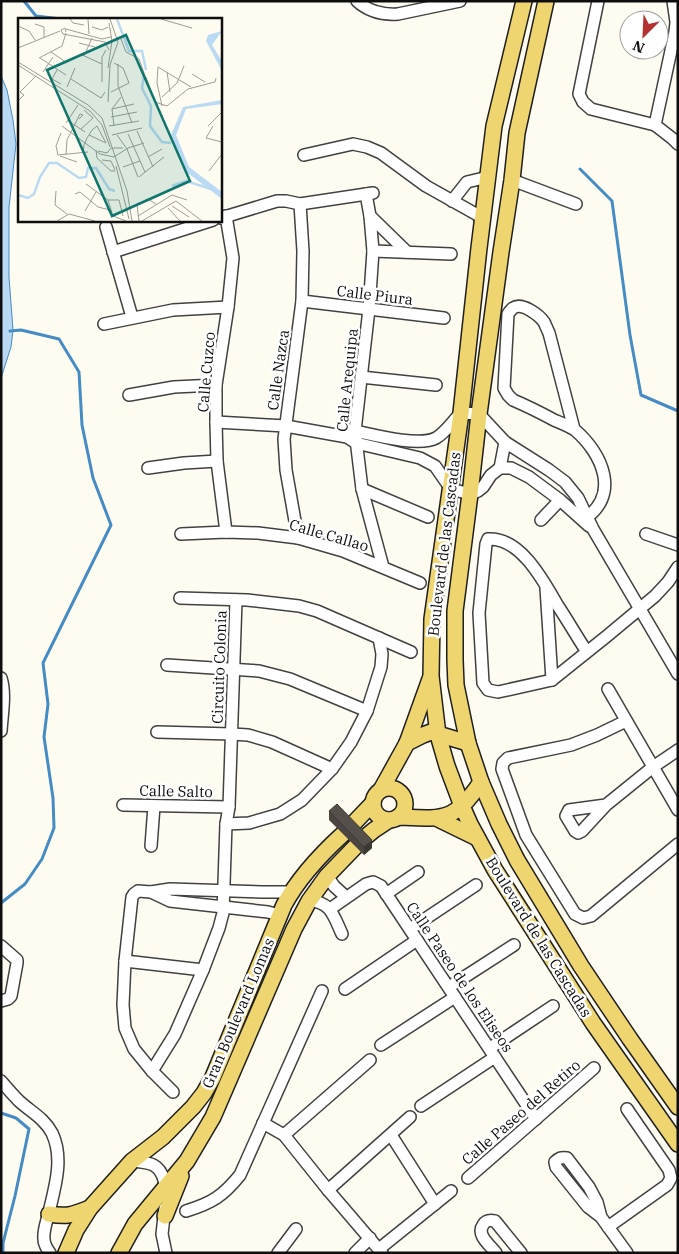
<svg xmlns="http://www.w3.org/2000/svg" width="679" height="1254" font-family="'IBM Plex Serif',serif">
	<rect width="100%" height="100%" fill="#fefcf1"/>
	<polygon fill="#b9daf2" stroke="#458bc4" points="1,76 7,90 13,120 16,144 9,207 9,277 13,330 11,347 1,378"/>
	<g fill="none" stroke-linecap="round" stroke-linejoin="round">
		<g stroke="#458bc4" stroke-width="3">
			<polyline points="24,1 36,16 61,19"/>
			<polyline points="580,169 612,201 630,335 641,395 678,411"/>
			<polyline points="1,903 25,884 42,859 54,828 53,798 44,737 48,704 43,663 111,525 93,478 82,425 79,372 59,339 21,330 10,331"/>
			<polyline points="1,1113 16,1118 29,1129 15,1196 3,1243 3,1253"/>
		</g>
		<g stroke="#414141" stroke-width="14">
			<g id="minor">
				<path d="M357 1C368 11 383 15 398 14L460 1"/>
				<polyline points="598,1 579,94 583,102 591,109 655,125 673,139 678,144"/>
				<polyline points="655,125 675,32 676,22 673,1"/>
				<polyline points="304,155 353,144 367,147 381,153 426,186 483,218"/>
				<polyline points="512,180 576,204"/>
				<polyline points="366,194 370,216 373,251 369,309 355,431 362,489 383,567"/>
				<polyline points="452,201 467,182 488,177"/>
				<polyline points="370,216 407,252"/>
				<polyline points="221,218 277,201 286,201 300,204 373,193"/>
				<polyline points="106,227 132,317"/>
				<polyline points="373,251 451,254"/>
				<polyline points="113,252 213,220"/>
				<polyline points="302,301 444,318"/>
				<polyline points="104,324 173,310 228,307"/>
				<polyline points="361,377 436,385"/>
				<polyline points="129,395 174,387 216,385"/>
				<polyline points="216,422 286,426 347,437 356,443 420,458 435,466 451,489 470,494 478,491 483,487 491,475 500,468 511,468 529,477 560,500 589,526"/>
				<path d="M574 429 549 333C547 329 546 326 544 322 539 315 522 302 513 308 512 309 509 312 508 314L504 388 508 395 513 400C527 406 541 413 554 420 561 423 569 426 575 430 603 454 621 496 583 520"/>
				<path d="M347 437 355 431C374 435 419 447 436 438 445 433 453 421 461 413L479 414 505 442 549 470 565 482 578 498 593 529 678 674"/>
				<polyline points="148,468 184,463 217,461"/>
				<polyline points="500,468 505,442"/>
				<polyline points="362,489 428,517"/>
				<polyline points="541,520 560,500"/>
				<polyline points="226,532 217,461 216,422 216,385 228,307 233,258 226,216"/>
				<polyline points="181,534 226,532 258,533 298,538 343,551 420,583"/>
				<polyline points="646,534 678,545"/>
				<polyline points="298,538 286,470 284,439 302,301 303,251 300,204"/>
				<polyline points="546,588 552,680"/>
				<polyline points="180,598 247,600 299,606 317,611 411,652"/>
				<path d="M587 652C577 637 568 621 558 606 544 582 521 537 488 539L486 544 479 613 483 683 488 690 498 692 552 680 607 636 655 596 668 582 678 567"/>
				<polyline points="167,665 259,671 290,679 367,711"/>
				<path d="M1 678C6 694 2 714 1 731"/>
				<polyline points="608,689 678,810"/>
				<polyline points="626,721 597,735 571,745 508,758 503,763 502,769 526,835 575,914 583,918 591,916 678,844"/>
				<polyline points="157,732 232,734 248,735 272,742 332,769"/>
				<polyline points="123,805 229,807"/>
				<polyline points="606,805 569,810 566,816 575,831 578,833 582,831 606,805 653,767 678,750"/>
				<polyline points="226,824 249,823 280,814 302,800 332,769 351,742 367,711 381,667 382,654 379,638"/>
				<polyline points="151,846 154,806"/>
				<polyline points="327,876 334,886 346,897"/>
				<polyline points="151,892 170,901 268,912 279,915"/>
				<polyline points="386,894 418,872"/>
				<path d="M309 901C331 901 334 917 342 934"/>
				<polyline points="330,909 366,884 373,882 381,886 536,1119"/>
				<polyline points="410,929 476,885"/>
				<polyline points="1,946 17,960 17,963 11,996 8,999 1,1001"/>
				<polyline points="125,961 203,970"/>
				<polyline points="449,987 514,945"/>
				<polyline points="345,989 417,940"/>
				<polyline points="381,1045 455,997"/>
				<polyline points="490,1048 553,1006"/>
				<polyline points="152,1071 175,1034 203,970 219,928 223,913 226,824 229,807 236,600"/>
				<path d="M1 1081C7 1088 13 1095 19 1101 31 1112 44 1118 52 1133 64 1158 55 1187 49 1212 47 1221 43 1230 44 1239 44 1244 47 1249 50 1253"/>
				<polyline points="173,1092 152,1071 134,1049 125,1028 123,1005 125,961 132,897 134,894 138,891 151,892 170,889 262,892 290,892"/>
				<polyline points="421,1106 495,1057"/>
				<polyline points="263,1123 284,1135 328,1190 382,1253"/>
				<polyline points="284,1135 370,1060"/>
				<polyline points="391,1135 435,1204"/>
				<path d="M132 1161C148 1163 159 1162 164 1180 165 1184 166 1187 166 1192"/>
				<polyline points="468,1178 594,1068"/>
				<polyline points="328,1190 410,1117"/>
				<polyline points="165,1208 162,1234 166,1253"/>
				<path d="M186 1211C212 1203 223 1196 240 1175L322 991"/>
				<path d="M601 1217 597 1202 589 1187 567 1158C561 1157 559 1158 555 1162L556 1167 588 1207 601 1217 627 1253"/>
				<polyline points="608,1227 667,1185 671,1178 669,1170 627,1109"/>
				<polyline points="379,1249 451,1191"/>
				<polyline points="278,1253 296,1229"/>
				<polyline points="355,1253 370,1238"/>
				<path d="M496 1253C490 1245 476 1235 483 1225 486 1220 490 1220 495 1221L521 1253"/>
			</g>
		</g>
		<g stroke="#1f1f1f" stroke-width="18">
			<g id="major">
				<polyline points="524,1 494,126 479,248 461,413 432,619 431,676 438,735 447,766 462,806 470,824 495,870 593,1023 678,1144"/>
				<polyline points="546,1 517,133 512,180 501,252 479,414 470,494 455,611 455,660 456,685 468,743 481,782 499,824 517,860 581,966 630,1039 678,1107"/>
				<polyline points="407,743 430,679"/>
				<circle cx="389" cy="804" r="16"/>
				<polyline points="381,790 407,743 423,735 431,732 468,743"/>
				<path d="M398 817C444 819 454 822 481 782"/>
				<polyline points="436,818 477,838"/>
				<polyline points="351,826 373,803"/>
				<polyline points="363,839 374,830 389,820"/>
				<path d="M49 1214C68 1217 72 1215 90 1208"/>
				<polyline points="165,1216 181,1176"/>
				<path d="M66 1253 76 1230 90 1208 132 1161 163 1137 193 1107 204 1093 213 1077 284 905C299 877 320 855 343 834"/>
				<polyline points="119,1253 135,1224 187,1161 213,1117 294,929 309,901 327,876 355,847"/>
			</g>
		</g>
		<use href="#minor" stroke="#fff" stroke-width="11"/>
		<use href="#major" stroke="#eed570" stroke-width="15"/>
	</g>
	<polygon fill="#4a4540" points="329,811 372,848 364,855 329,820"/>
	<polygon fill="#3c3834" points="372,840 372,848 364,855 364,847"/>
	<polygon fill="#56504b" stroke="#3c3834" points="337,804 372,840 364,847 329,811"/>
	<g text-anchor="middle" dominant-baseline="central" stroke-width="5" stroke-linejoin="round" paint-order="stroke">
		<g font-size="15" fill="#0e0e0e" stroke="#fff">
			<text transform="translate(375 295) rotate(7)">Calle Piura</text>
			<text transform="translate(278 370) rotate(-82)">Calle Nazca</text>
			<text transform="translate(206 372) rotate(-85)">Calle Cuzco</text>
			<text transform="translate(347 380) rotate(-84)">Calle Arequipa</text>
			<text transform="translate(329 535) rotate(16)">Calle Callao</text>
			<text transform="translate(444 544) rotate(-83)">Boulevard de las Cascadas</text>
			<text transform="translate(219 667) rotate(-88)">Circuito Colonia</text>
			<text transform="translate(176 791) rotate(1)">Calle Salto</text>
			<text transform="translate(539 937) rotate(58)">Boulevard de las Cascadas</text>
			<text transform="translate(460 977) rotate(56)">Calle Paseo de los Eliseos</text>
			<text transform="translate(238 1013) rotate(-67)">Gran Boulevard Lomas</text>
			<text transform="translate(521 1112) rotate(-41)">Calle Paseo del Retiro</text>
		</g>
	</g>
	<g transform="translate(18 18)">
		<rect width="204" height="204" fill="#fefcf1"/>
		<path d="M204 13 194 27 204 43V53L188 23 190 17ZM204 82V86L168 91 158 117 171 149 204 174V181L167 153 153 117 165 89Z" fill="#b9daf2"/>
		<path fill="none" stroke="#b9daf2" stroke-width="2.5" d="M99 1 111 33H124L128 52M126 57 124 70 133 88 132 108 144 124 153 125M154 168 168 163 193 171M0 177 10 180 16 176 22 159 31 145H39L61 160 68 159 70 150H78L91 171 97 173"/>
		<path fill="none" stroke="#9e9d96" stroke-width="1" d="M52 1 55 5 66 7M70 1 71 16M143 1 174 10M17 6 26 9V19M0 8 11 13 17 22M74 9 84 12 90 9M48 11 84 21 93 19M48 14 47 10 43 12 45 16 87 24 91 32M99 19 103 21 108 34 121 41 130 66M61 25 77 29M0 30 42 13M33 34 49 45M62 36 84 46M66 38 74 20M21 40 44 28 48 15M22 40 48 57M0 44 70 87 84 100 109 173 114 203M100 46V68L114 105M0 47 72 93 84 107 92 129M90 50 94 23 91 5M39 52 34 61 43 66M25 54 35 39M149 54 152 74M174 56 187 64M128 59 137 84 149 88 170 71 197 64 198 60M53 61 83 80 87 74M84 64V39L88 32M49 69 57 50M93 74 111 65 105 50 96 45M144 79 159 65 166 48M0 83 6 77 2 74 18 58M90 84 92 47 100 24 92 1M144 88 139 65 140 49 173 69M94 91 116 86M93 99 119 94M49 102 67 114M48 105 60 87M44 108 82 136 96 139 110 130M91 108 121 103M96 108 94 91 103 79M190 108 204 94M195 108 188 120 204 124M63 111 75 100 66 92M119 113 135 149M110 116 127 154M94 117 124 110M99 117 109 131 120 159M110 130 126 125M78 132 79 140 93 153H97M80 133 89 135 93 130H105M65 135 66 127 69 120 71 117 74 112 79 108 88 125 71 117M48 136 49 122 62 96 65 97 61 101M40 137 70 134M40 137 38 128 43 115M42 138 59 144M130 139 144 131M84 142 93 143 97 152M98 148 111 201M105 149 122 143M191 153 204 136M121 159 146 139M68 166 90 182M38 173 37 187 49 196M57 176 62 174 80 189 92 192M90 182 95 198 108 203M90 182H101L105 198M154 188 171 199M150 190 162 203M67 193 78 174M120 198 154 177 169 182M39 203 51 196 77 203M121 203 119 187 130 181 138 186M124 203 158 183 184 203"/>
		<path fill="#0f766e" fill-opacity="0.15" stroke="#0f766e" stroke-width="2.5" d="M108 17 172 163 94 198 29 52Z"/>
		<rect width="204" height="204" fill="none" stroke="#0e0e0e" stroke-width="2.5"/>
	</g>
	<rect width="679" height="1254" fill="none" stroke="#0e0e0e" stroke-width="5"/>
	<g transform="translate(644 35) rotate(204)"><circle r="24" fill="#ffffff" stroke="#9f9f9f"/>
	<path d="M0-4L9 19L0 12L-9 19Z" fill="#b53030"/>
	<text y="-8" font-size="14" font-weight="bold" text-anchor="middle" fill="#0e0e0e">N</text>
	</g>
</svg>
